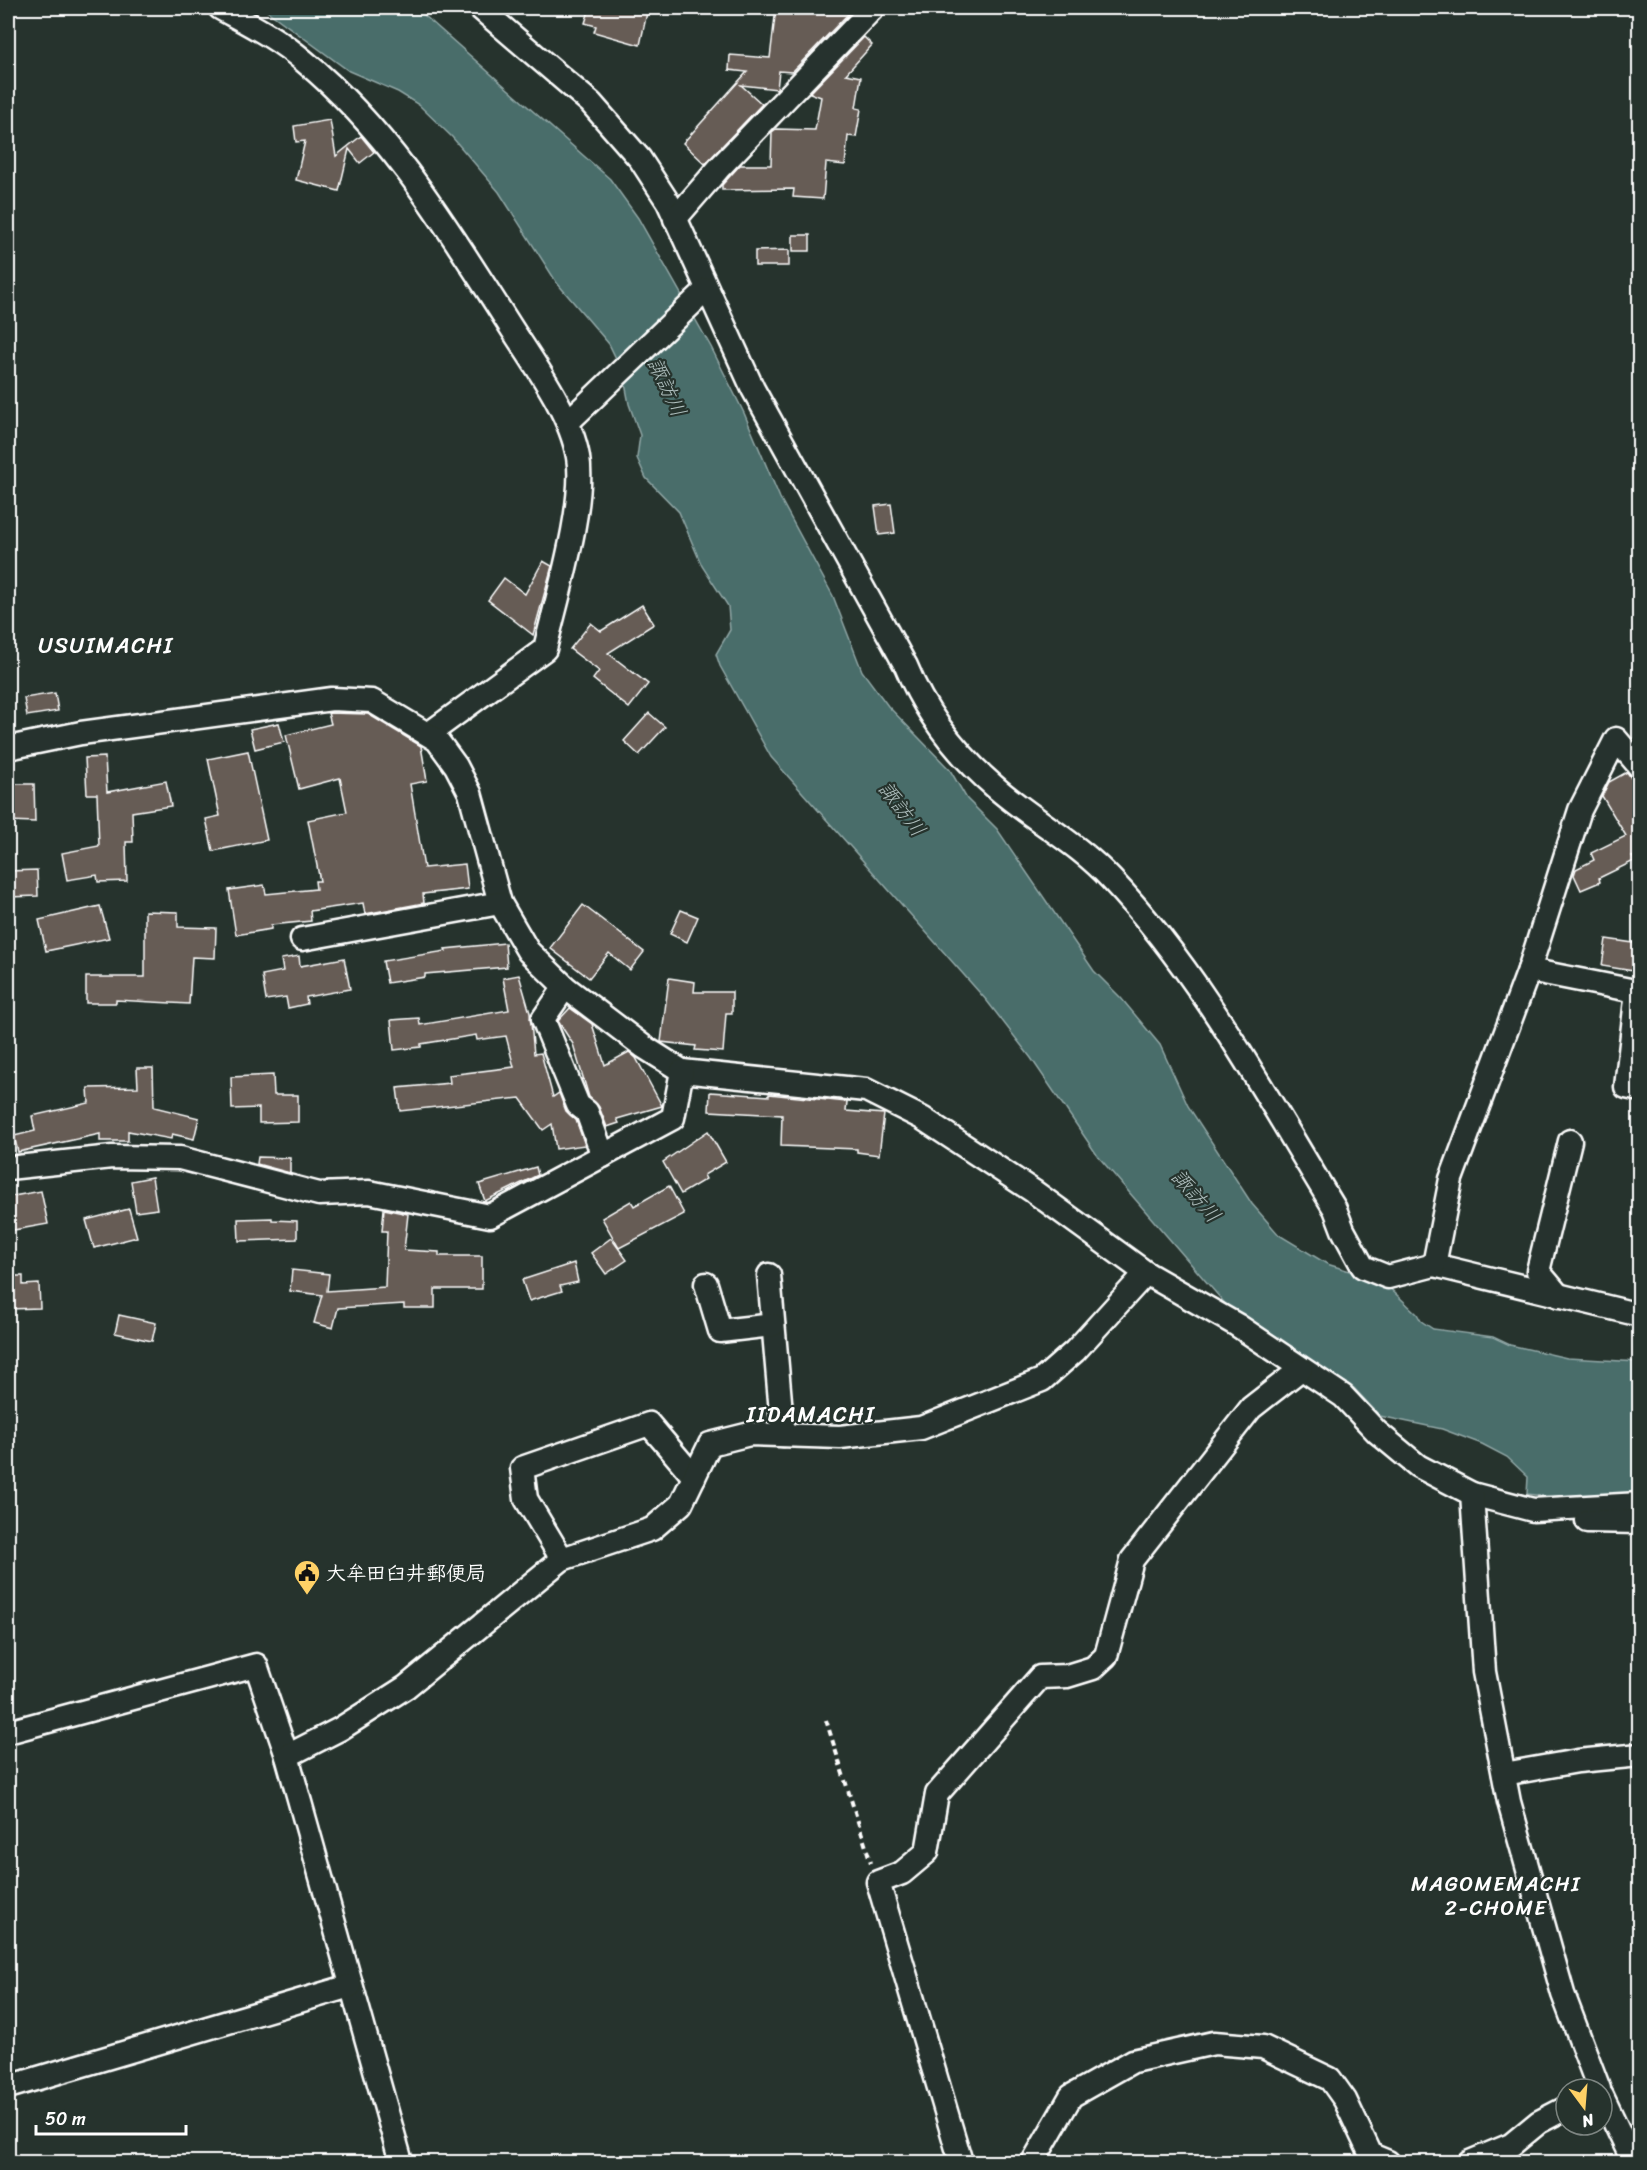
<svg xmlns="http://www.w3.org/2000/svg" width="1647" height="2170" font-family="Sriracha,'Klee One',sans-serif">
	<rect width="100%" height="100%" fill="#26332d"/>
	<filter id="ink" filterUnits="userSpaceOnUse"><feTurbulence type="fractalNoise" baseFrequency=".0167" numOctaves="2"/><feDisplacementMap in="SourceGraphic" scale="12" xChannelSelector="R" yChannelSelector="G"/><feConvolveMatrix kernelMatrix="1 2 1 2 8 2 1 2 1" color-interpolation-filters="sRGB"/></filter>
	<g filter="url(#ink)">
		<polygon fill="#486d6b" stroke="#91a7a6" stroke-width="1.5" points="263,8 416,8 610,179 638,218 711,347 744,413 780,498 833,596 862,671 888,706 950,770 967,799 997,829 1094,971 1121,998 1160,1045 1188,1106 1252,1204 1279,1235 1327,1264 1382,1281 1417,1314 1421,1321 1433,1329 1493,1337 1510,1345 1567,1358 1639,1362 1639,1495 1561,1498 1527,1494 1528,1477 1507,1457 1482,1444 1442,1429 1380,1416 1354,1388 1228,1307 1097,1155 1031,1058 987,1001 771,757 720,666 716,654 730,630 728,606 702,566 679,512 646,478 637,458 640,435 629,404 623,373 609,344 557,283 499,192 452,137 419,105 398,92 349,71"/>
		<g fill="#665b54" stroke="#fff" stroke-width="1.5">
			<polygon points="590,8 648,8 640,45 594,32 596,26 585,23"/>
			<polygon points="776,8 820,12 824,8 844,8 849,13 792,72 779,71 777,89 741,85 762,104 705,164 683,143 747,72 729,70 730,55 770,58"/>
			<polygon points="864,37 872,45 846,74 861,77 856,108 861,109 856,137 848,136 845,165 826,163 823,199 793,197 794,189 722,190 722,185 740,165 771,165 772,132 776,129 815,130 821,97 810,93"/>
			<polygon points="330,120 336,156 361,136 374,152 360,163 349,149 339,191 296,180 305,141 296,142 294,126"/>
			<rect x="793" y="235" width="17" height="16"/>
			<polygon points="789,250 789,266 755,266 755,251"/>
			<polygon points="891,504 895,533 879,535 875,506"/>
			<polygon points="543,561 552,566 533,635 488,600 504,578 525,594"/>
			<polygon points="642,605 654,624 608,653 648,684 629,708 593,679 599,671 570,649 591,623 601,631"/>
			<polygon points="55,693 58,711 27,716 24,698"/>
			<polygon points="328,713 368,714 421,746 427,781 410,784 424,868 465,864 468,889 423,894 424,903 365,914 363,903 310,911 311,921 271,925 271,929 236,935 229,890 264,885 266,894 316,889 315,881 320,881 308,820 347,812 340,778 299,789 286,735 331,724"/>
			<polygon points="649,713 665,727 639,755 624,741"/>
			<polygon points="279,723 284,742 255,749 250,729"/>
			<polygon points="248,751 267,840 213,851 206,819 220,816 208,759"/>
			<polygon points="105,757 107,792 166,781 171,806 132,812 133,842 126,842 127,881 98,882 97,875 67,880 62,853 99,846 97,794 87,794 85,758"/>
			<polygon points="1627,772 1640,791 1640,859 1637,855 1632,857 1634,861 1599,878 1600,882 1581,890 1574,875 1576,869 1594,860 1591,853 1626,836 1602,796 1609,782"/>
			<polygon points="8,784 34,784 35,822 8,821"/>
			<polygon points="37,870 38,896 8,897 8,871"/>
			<polygon points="583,905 644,952 630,970 609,953 589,978 550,948"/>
			<polygon points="100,906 109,938 46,951 39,920"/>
			<polygon points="681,910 698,917 687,942 670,934"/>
			<polygon points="145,911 178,912 178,927 216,928 215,958 192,957 189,1004 116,1000 116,1003 86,1003 86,977 145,977"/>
			<polygon points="1606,939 1640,944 1640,972 1602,966"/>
			<polygon points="505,943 507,967 425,974 425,977 387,983 383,961 446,951 445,949"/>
			<polygon points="299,956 300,966 344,958 350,989 306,997 307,1004 288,1008 286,997 266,1000 262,975 283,971 281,959"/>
			<polygon points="519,975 530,1013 534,1054 541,1053 553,1097 559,1093 566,1111 576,1120 585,1145 556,1149 552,1124 543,1130 520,1098 400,1111 397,1088 450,1083 449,1075 514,1067 506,1036 477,1040 476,1035 421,1044 421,1047 394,1050 391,1020 419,1018 420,1025 509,1010 503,978"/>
			<polygon points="669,978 695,982 694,992 732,992 732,1013 726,1013 723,1052 695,1050 696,1046 661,1042"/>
			<polygon points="570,1008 592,1024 605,1065 629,1052 636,1058 662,1106 617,1119 619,1123 607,1127 599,1107 589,1097 573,1044 558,1021"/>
			<polygon points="137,1068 153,1068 154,1107 199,1118 194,1139 172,1134 171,1139 128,1131 128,1141 100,1141 100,1134 18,1152 14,1136 35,1131 32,1116 89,1103 88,1088 138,1087"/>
			<polygon points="273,1075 274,1095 298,1095 298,1122 259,1123 259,1108 232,1109 231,1077"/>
			<polygon points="710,1092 769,1096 769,1094 847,1102 846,1111 884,1114 879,1155 857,1152 857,1149 781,1146 782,1115 709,1111"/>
			<polygon points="708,1131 726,1162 704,1175 706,1179 681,1194 663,1162"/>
			<polygon points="258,1157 290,1158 290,1173 257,1164"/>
			<polygon points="536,1167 538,1175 485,1201 479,1184"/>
			<polygon points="152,1177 157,1209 136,1212 131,1181"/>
			<polygon points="669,1186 684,1214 619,1248 602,1218 631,1201 634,1206"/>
			<polygon points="41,1191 48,1224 8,1231 8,1197"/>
			<polygon points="129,1209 137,1237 94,1248 86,1220"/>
			<polygon points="384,1209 408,1214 404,1250 439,1252 439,1256 482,1256 482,1289 435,1289 435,1308 404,1308 404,1304 338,1308 333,1328 314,1323 322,1295 290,1291 292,1270 329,1274 327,1291 385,1287 387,1231 382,1231"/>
			<polygon points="272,1218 272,1220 297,1221 297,1239 239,1241 238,1219"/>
			<polygon points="611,1238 627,1260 606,1274 591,1253"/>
			<polygon points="574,1263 578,1282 560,1286 562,1291 529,1301 522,1280"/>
			<polygon points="8,1276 23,1276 23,1285 39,1284 40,1308 8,1309"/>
			<polygon points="119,1315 156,1323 152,1341 115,1333"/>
		</g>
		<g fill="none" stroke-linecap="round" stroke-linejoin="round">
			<g stroke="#fff" stroke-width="27">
				<g id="minor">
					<path d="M220 8C249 24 279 39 304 61 391 133 447 227 507 321 532 361 570 411 578 457 586 504 556 601 545 649L430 733"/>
					<path d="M480 8 591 103 640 159 668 202 753 389 906 666C925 713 956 753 994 786 1031 819 1077 842 1111 879 1201 974 1267 1098 1335 1209L1343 1230 1363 1267 1388 1277 1434 1265 1640 1315"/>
					<polyline points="675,219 720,167 873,8"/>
					<polyline points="568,422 707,289"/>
					<polyline points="8,748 81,733 332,699 372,701 437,740 456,766 470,793 500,903 528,951 565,987 644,1047 682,1071 866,1090 922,1118 1033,1191 1146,1273 1237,1325 1343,1396 1377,1432 1418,1466 1472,1494 1533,1510 1640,1504"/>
					<polyline points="302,939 500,903"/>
					<polyline points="1529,970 1640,992"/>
					<polyline points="565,987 543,1019 578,1105 587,1112 603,1156"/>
					<polyline points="1637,991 1626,1087 1640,1090"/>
					<polyline points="8,1168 112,1157 180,1158 319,1194 369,1192 490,1216 673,1118 682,1071"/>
					<polyline points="1434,1265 1451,1179 1529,970 1580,810 1616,739 1640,767"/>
					<polyline points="769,1275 783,1435"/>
					<polyline points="706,1284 720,1331 773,1325"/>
					<polyline points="1559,1296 1538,1271 1570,1141"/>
					<polyline points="1472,1494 1484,1672 1509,1802 1563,1994 1599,2089"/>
					<polyline points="1587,1521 1640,1522"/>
					<polyline points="562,1559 526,1499 522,1468 649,1424 694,1477"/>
					<polyline points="8,1732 256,1665 287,1756 401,2162"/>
					<polyline points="287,1756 340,1729 406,1687 562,1559 652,1529 681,1504 710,1444 750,1434 840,1437 921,1428 1042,1380 1075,1351 1146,1273"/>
					<polyline points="1504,1774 1578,1761 1640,1755"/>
					<polyline points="8,2087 350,1986"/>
					<polyline points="1602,2096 1631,2157"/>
					<polyline points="961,2162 878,1882 902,1873 927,1852 937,1794 1040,1677 1067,1676 1093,1668 1106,1656 1132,1560 1251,1408 1301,1369"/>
					<polyline points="1033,2162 1071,2096 1133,2061 1214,2043 1263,2047 1330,2079 1345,2100 1371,2155 1388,2162"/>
					<polyline points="1470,2162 1511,2145 1539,2122 1566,2108"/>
				</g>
			</g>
			<polyline stroke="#fff" stroke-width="4" stroke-dasharray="6 4.5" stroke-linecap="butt" points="826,1720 871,1863"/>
			<use href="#minor" stroke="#26332d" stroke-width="22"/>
		</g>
	</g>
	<defs>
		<g id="civic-pin" transform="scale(1.35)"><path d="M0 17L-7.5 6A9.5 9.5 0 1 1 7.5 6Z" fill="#ffd166" stroke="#26332d"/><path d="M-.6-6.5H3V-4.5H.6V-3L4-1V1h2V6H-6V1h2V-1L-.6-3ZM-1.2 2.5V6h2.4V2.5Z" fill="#111"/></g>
	</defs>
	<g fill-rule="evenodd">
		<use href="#civic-pin" x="307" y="1573"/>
	</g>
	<g text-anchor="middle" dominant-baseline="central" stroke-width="4.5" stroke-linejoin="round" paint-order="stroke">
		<g font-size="20" font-weight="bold" fill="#fff" stroke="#26332d" text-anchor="start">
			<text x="326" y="1573">大牟田臼井郵便局</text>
		</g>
		<g font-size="21" font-style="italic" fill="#adbdbc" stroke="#26332d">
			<text transform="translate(667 387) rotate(65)">諏訪川</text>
			<text transform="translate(902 809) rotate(53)">諏訪川</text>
			<text transform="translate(1196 1196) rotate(49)">諏訪川</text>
		</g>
		<g font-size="21" letter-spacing="1.5" fill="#fff" stroke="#26332d">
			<text x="1496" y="1884">MAGOMEMACHI<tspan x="1496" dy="24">2-CHOME</tspan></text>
		</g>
		<g font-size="22" letter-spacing="1.5" fill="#fff" stroke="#26332d">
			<text x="106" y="645">USUIMACHI</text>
			<text x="811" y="1414">IIDAMACHI</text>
		</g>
	</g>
	<rect width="1647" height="2170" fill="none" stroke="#26332d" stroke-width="30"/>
	<rect x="15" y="15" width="1617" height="2140" fill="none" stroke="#fff" stroke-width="2" filter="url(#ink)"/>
	<g transform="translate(1584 2107) rotate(164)"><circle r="28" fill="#26332d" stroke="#7d8581" stroke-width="1.5"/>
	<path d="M0-4.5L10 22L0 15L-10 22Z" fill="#ffd166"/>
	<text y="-9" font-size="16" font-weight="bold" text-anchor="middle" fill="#ffffff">N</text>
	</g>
	<path d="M36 2125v9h150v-9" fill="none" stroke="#ffffff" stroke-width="3"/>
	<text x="45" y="2125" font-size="18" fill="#ffffff" stroke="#26332d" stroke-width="4.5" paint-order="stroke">50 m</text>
</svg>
